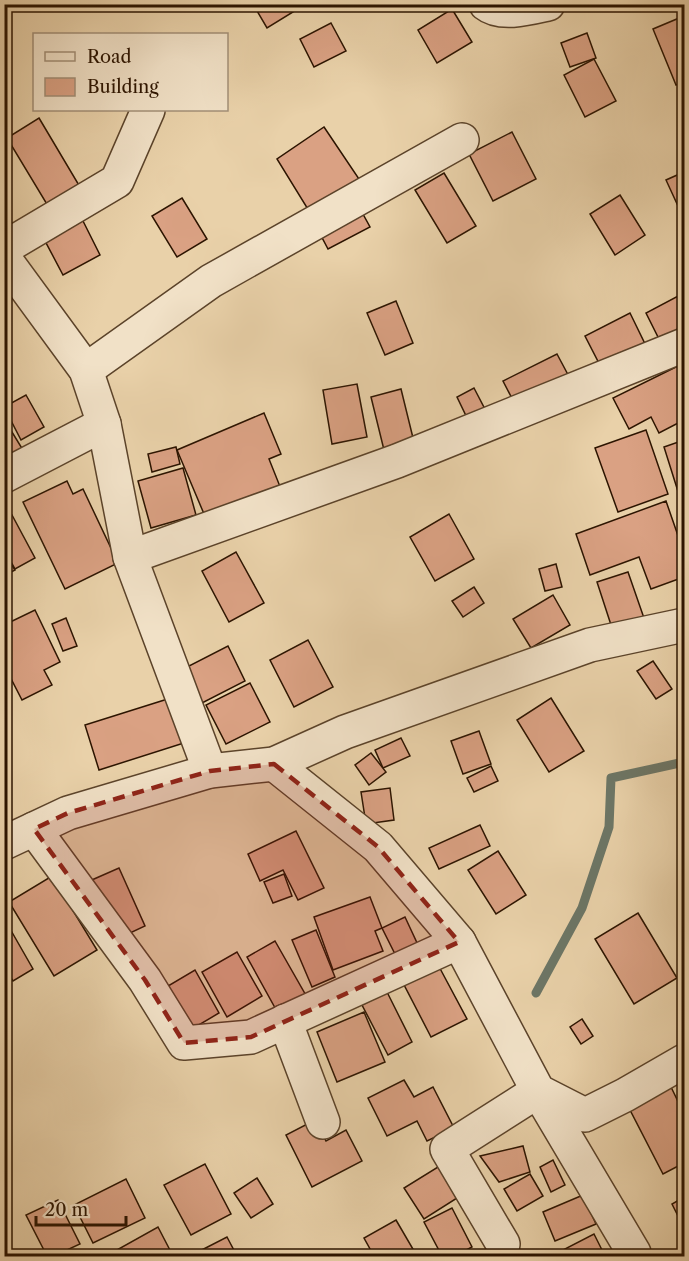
<svg xmlns="http://www.w3.org/2000/svg" width="689" height="1261" font-family="'Libre Caslon Text',serif">
	<rect width="100%" height="100%" fill="#e9d1a9"/>
	<filter id="stains"><feTurbulence type="fractalNoise" baseFrequency=".00333" numOctaves="4"/><feColorMatrix values="0 0 0 0 .2 0 0 0 0 .09 0 0 0 0 .02 0 0 0 .5 -.17"/></filter>
	<radialGradient id="worn" r=".72"><stop offset=".6" stop-color="#630" stop-opacity="0"/><stop offset="1" stop-color="#630" stop-opacity=".3"/></radialGradient>
	<g fill="none" stroke-linecap="round" stroke-linejoin="round">
		<polyline stroke="#6c7666" stroke-width="9" points="536,993 582,908 609,827 611,778 684,762"/>
	</g>
	<g fill="#daa183" stroke="#2c1400" stroke-width="1.5">
		<polygon points="253,4 306,4 267,28"/>
		<polygon points="452,9 472,42 437,63 418,30"/>
		<polygon points="684,16 684,82 676,85 653,29"/>
		<polygon points="331,23 346,51 314,67 300,39"/>
		<polygon points="587,33 596,58 570,67 561,43"/>
		<polygon points="594,59 616,101 585,117 564,75"/>
		<polygon points="39,118 83,192 51,211 7,138"/>
		<polygon points="324,127 359,179 309,211 277,159"/>
		<polygon points="512,132 536,179 493,201 469,154"/>
		<polygon points="684,172 684,203 678,206 666,180"/>
		<polygon points="444,173 476,226 447,243 415,190"/>
		<polygon points="620,195 645,235 615,255 590,214"/>
		<polygon points="182,198 207,239 177,257 152,216"/>
		<polygon points="358,205 370,227 328,249 317,228"/>
		<polygon points="82,219 100,255 63,275 44,239"/>
		<polygon points="680,295 684,304 684,333 662,345 646,313"/>
		<polygon points="396,301 413,343 385,355 367,313"/>
		<polygon points="630,313 648,350 604,373 585,336"/>
		<polygon points="557,354 574,386 520,414 503,381"/>
		<polygon points="684,363 684,420 659,433 651,417 629,429 613,398"/>
		<polygon points="357,384 367,437 332,444 323,390"/>
		<polygon points="474,388 488,415 470,424 457,397"/>
		<polygon points="401,389 414,442 384,450 371,397"/>
		<polygon points="26,395 44,427 21,440 4,407"/>
		<polygon points="264,413 281,454 269,459 281,489 207,521 177,450"/>
		<polygon points="4,419 23,450 4,461"/>
		<polygon points="646,430 668,494 618,512 595,448"/>
		<polygon points="684,440 684,500 681,501 664,447"/>
		<polygon points="176,447 180,464 152,472 148,454"/>
		<polygon points="183,468 196,515 151,528 138,481"/>
		<polygon points="67,481 73,494 83,489 118,563 65,589 23,502"/>
		<polygon points="666,501 684,553 684,577 651,589 639,557 590,575 576,534"/>
		<polygon points="449,514 474,559 435,581 410,537"/>
		<polygon points="12,515 35,558 15,569 4,549 4,518"/>
		<polygon points="236,552 264,603 229,622 202,571"/>
		<polygon points="4,553 15,570 4,576"/>
		<polygon points="556,564 562,587 545,591 539,569"/>
		<polygon points="628,572 645,621 613,631 597,582"/>
		<polygon points="474,587 484,603 463,617 452,601"/>
		<polygon points="553,595 570,625 531,648 513,619"/>
		<polygon points="35,610 60,662 44,670 52,685 22,700 4,665 4,625"/>
		<polygon points="66,618 77,646 63,651 52,624"/>
		<polygon points="308,640 333,687 294,707 270,660"/>
		<polygon points="228,646 245,681 202,703 185,668"/>
		<polygon points="653,661 672,689 656,699 637,671"/>
		<polygon points="250,683 270,722 226,744 206,705"/>
		<polygon points="174,697 187,742 99,770 85,725"/>
		<polygon points="551,698 584,751 549,772 517,720"/>
		<polygon points="479,731 491,764 463,774 451,741"/>
		<polygon points="401,738 410,756 383,768 375,750"/>
		<polygon points="371,753 386,772 369,785 355,765"/>
		<polygon points="491,766 498,781 474,792 467,778"/>
		<polygon points="390,788 394,820 366,824 361,792"/>
		<polygon points="480,825 490,846 439,869 429,848"/>
		<polygon points="296,831 324,888 298,900 283,870 260,881 248,854"/>
		<polygon points="498,851 526,895 496,914 468,870"/>
		<polygon points="119,868 145,926 111,942 85,883"/>
		<polygon points="284,874 292,896 273,903 264,882"/>
		<polygon points="52,876 97,950 54,976 9,902"/>
		<polygon points="370,897 382,928 375,931 383,951 333,970 314,917"/>
		<polygon points="638,913 677,978 634,1004 595,939"/>
		<polygon points="405,917 418,945 396,956 382,928"/>
		<polygon points="5,920 33,969 13,981 7,972 4,973"/>
		<polygon points="316,930 335,977 312,987 292,940"/>
		<polygon points="275,941 308,999 279,1015 247,957"/>
		<polygon points="237,952 262,996 227,1017 202,972"/>
		<polygon points="436,961 467,1019 431,1037 401,979"/>
		<polygon points="195,970 219,1013 192,1029 168,986"/>
		<polygon points="387,992 412,1042 388,1055 362,1005"/>
		<polygon points="364,1012 385,1062 337,1082 317,1032"/>
		<polygon points="582,1019 593,1036 581,1044 570,1027"/>
		<polygon points="404,1080 414,1097 433,1087 454,1128 427,1141 417,1121 387,1136 368,1098"/>
		<polygon points="671,1087 684,1114 684,1163 663,1174 629,1108"/>
		<polygon points="315,1120 326,1141 346,1130 362,1161 312,1187 286,1135"/>
		<polygon points="523,1146 530,1172 499,1182 480,1156"/>
		<polygon points="553,1160 565,1185 551,1192 540,1167"/>
		<polygon points="446,1162 465,1193 424,1219 404,1188"/>
		<polygon points="205,1164 231,1214 191,1235 164,1185"/>
		<polygon points="530,1174 543,1196 517,1211 504,1189"/>
		<polygon points="257,1178 273,1204 251,1218 234,1193"/>
		<polygon points="126,1179 145,1218 93,1243 74,1205"/>
		<polygon points="583,1195 596,1224 555,1241 543,1212"/>
		<polygon points="684,1197 684,1228 672,1204"/>
		<polygon points="58,1200 80,1244 54,1256 47,1256 26,1215"/>
		<polygon points="452,1208 472,1247 455,1256 442,1256 424,1222"/>
		<polygon points="396,1220 417,1256 374,1256 364,1238"/>
		<polygon points="158,1227 173,1256 118,1256 115,1251"/>
		<polygon points="594,1234 605,1256 558,1256 557,1253"/>
		<polygon points="227,1237 237,1256 190,1256"/>
	</g>
	<g fill="none" stroke-linecap="round" stroke-linejoin="round">
		<g stroke="#5b432a" stroke-width="36">
			<g id="minor">
				<path d="M486 4C501 16 530 8 548 4"/>
				<polyline points="4,248 117,181 148,110"/>
				<polyline points="4,258 86,370 104,424 130,557 210,771"/>
				<polyline points="86,370 211,281 462,140"/>
				<polyline points="4,476 104,424"/>
				<polyline points="130,557 397,461 684,345"/>
				<polyline points="274,764 378,847 459,942 538,1091 585,1115 625,1095 684,1061"/>
				<polyline points="34,829 145,980 184,1043 251,1037 459,942"/>
				<polyline points="4,843 68,813 210,771 274,764 345,732 590,645 684,625"/>
				<polyline points="285,1021 323,1122"/>
				<polyline points="503,1244 447,1149 538,1091 634,1253"/>
			</g>
		</g>
		<use href="#minor" stroke="#f1e1c7" stroke-width="33"/>
	</g>
	<path fill="#8f2418" fill-opacity="0.2" stroke="#8f2418" stroke-width="4.5" stroke-dasharray="12 8" stroke-linejoin="round" d="M274 764 378 847 459 942 251 1037 184 1043 145 980 34 829 68 813 210 771Z"/>
	<rect width="689" height="1261" fill="none" stroke="#e9d1a9" stroke-width="24"/>
	<rect x="6" y="6" width="677" height="1249" fill="none" stroke="#2c1400" stroke-width="3"/>
	<rect x="12" y="12" width="665" height="1237" fill="none" stroke="#2c1400" stroke-width="1.5"/>
	<rect x="33" y="33" width="195" height="78" fill="#f1e1c7" stroke="#a28f77" stroke-width="1.5"/>
	<rect x="45" y="52" width="30" height="9" fill="#f1e1c7" stroke="#a28f77" stroke-width="1.5"/>
	<text x="87" y="63" font-size="18" fill="#2c1400">Road</text>
	<rect x="45" y="78" width="30" height="18" fill="#daa183" stroke="#a28f77" stroke-width="1.5"/>
	<text x="87" y="93" font-size="18" fill="#2c1400">Building</text>
	<path d="M36 1216v9h90v-9" fill="none" stroke="#2c1400" stroke-width="3"/>
	<text x="45" y="1216" font-size="18" fill="#2c1400" stroke="#f1e1c7" stroke-width="4.5" paint-order="stroke">20 m</text>
	<rect width="100%" height="100%" filter="url(#stains)"/>
	<rect width="100%" height="100%" fill="url(#worn)"/>
</svg>
